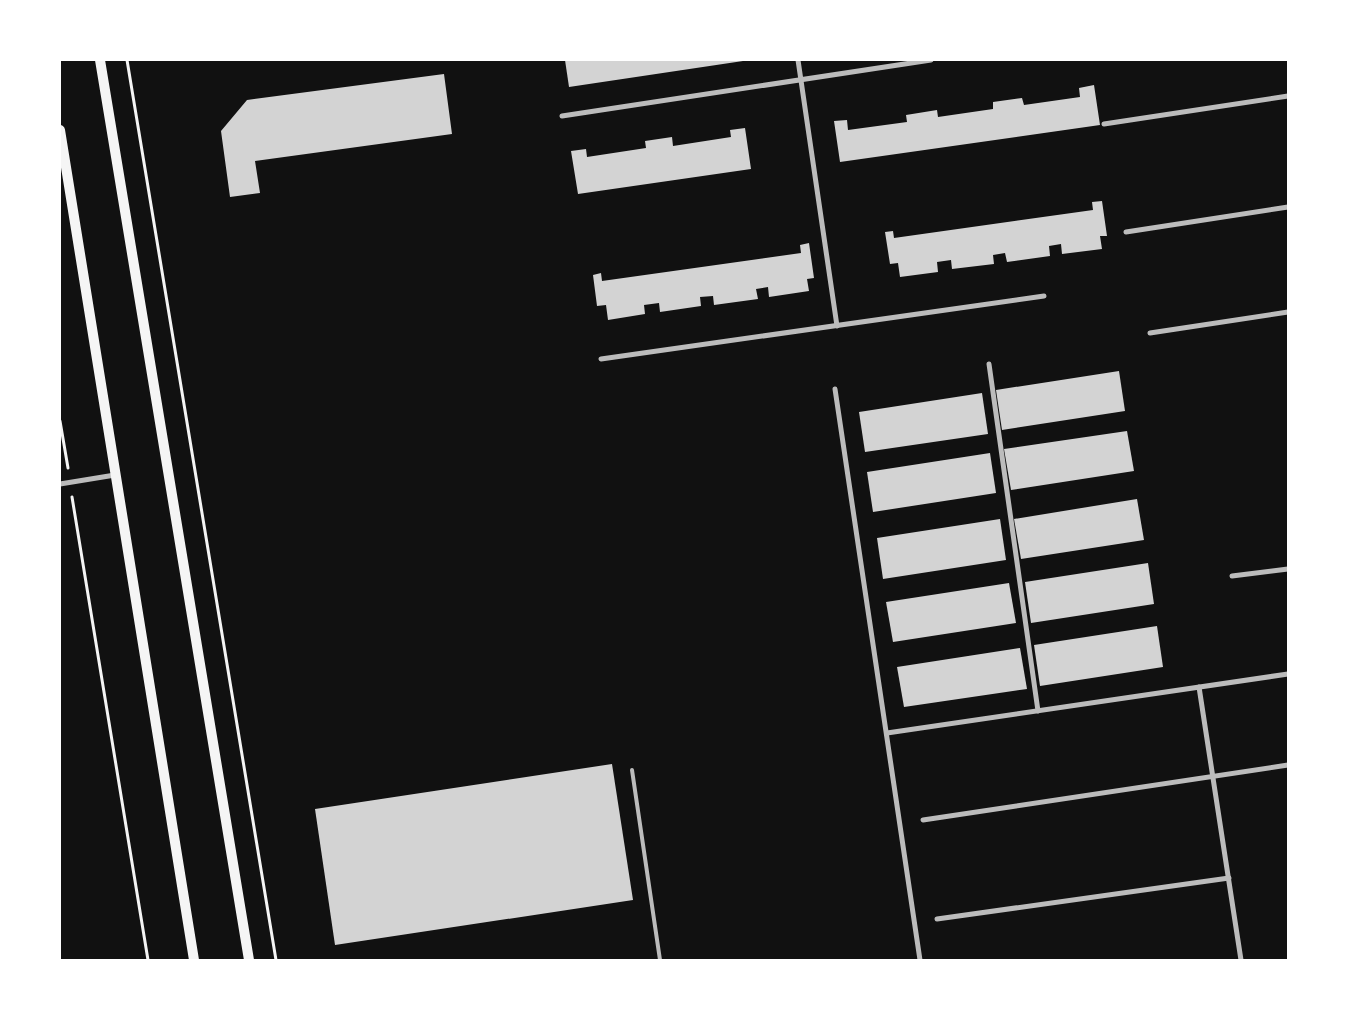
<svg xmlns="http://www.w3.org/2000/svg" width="1348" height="1020" font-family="Barlow,sans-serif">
	<rect width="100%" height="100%" fill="#111"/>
	<g fill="#d3d3d3">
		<polygon points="565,60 743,60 743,61 569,87"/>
		<polygon points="444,74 452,134 255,161 260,193 230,197 221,131 247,100"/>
		<polygon points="1094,85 1100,125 840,162 834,121 847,120 848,130 907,122 906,115 937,110 938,117 993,109 993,102 1022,98 1024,105 1080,97 1079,88"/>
		<polygon points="745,128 751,169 578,194 571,151 586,149 587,157 646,148 645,141 672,137 673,146 731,137 730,130"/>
		<polygon points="1102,201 1107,236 1100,236 1102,249 1062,254 1061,244 1049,246 1050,256 1007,262 1005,253 993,255 994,264 952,269 951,260 937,262 938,272 900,277 898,263 890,264 885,232 893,231 894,238 1093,210 1092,202"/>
		<polygon points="809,243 814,278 807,279 809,291 769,297 768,287 756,289 758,299 714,305 713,296 700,297 701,306 660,312 659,303 644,305 645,314 608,320 606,305 597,306 593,275 601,273 602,281 801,253 800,245"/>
		<polygon points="1119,371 1125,411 1002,430 996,390"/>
		<polygon points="982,393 988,434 865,452 859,412"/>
		<polygon points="1127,431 1134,471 1011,490 1004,449"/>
		<polygon points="990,453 996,493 873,512 867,472"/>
		<polygon points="1137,499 1144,540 1021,559 1014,519"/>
		<polygon points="1000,519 1006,560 883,579 877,538"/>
		<polygon points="1148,563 1154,604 1031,623 1025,582"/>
		<polygon points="1009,583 1016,623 893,642 886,602"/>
		<polygon points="1157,626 1163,667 1040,686 1034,645"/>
		<polygon points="1020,648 1027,689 904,707 897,667"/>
		<polygon points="612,764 633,900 335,945 315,809"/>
	</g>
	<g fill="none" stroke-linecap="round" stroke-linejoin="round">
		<g stroke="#f5f5f5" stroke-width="3">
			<polyline points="127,60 276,960"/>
			<polyline points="60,421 68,468"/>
			<polyline points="72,497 148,960"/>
		</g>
		<polyline stroke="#bcbcbc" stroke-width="4" points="632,770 660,960"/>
		<g stroke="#bcbcbc" stroke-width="5">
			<polyline points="798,60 837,326"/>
			<polyline points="562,116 931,60"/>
			<polyline points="1104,124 1288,96"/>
			<polyline points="1126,232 1288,207"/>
			<polyline points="1150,333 1288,312"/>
			<polyline points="601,359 1044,296"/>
			<polyline points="989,364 1038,711"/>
			<polyline points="835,389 920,960"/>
			<polyline points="60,484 115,475"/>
			<polyline points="1232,576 1288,569"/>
			<polyline points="1199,687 1241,960"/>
			<polyline points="887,733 1288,674"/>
			<polyline points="923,820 1288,765"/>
			<polyline points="937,919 1229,878"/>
		</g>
		<g stroke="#f5f5f5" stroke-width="10">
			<polyline points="100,60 249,960"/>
			<polyline points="60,130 194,960"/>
		</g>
	</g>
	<rect width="1348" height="1020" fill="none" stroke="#ffffff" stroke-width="122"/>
</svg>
